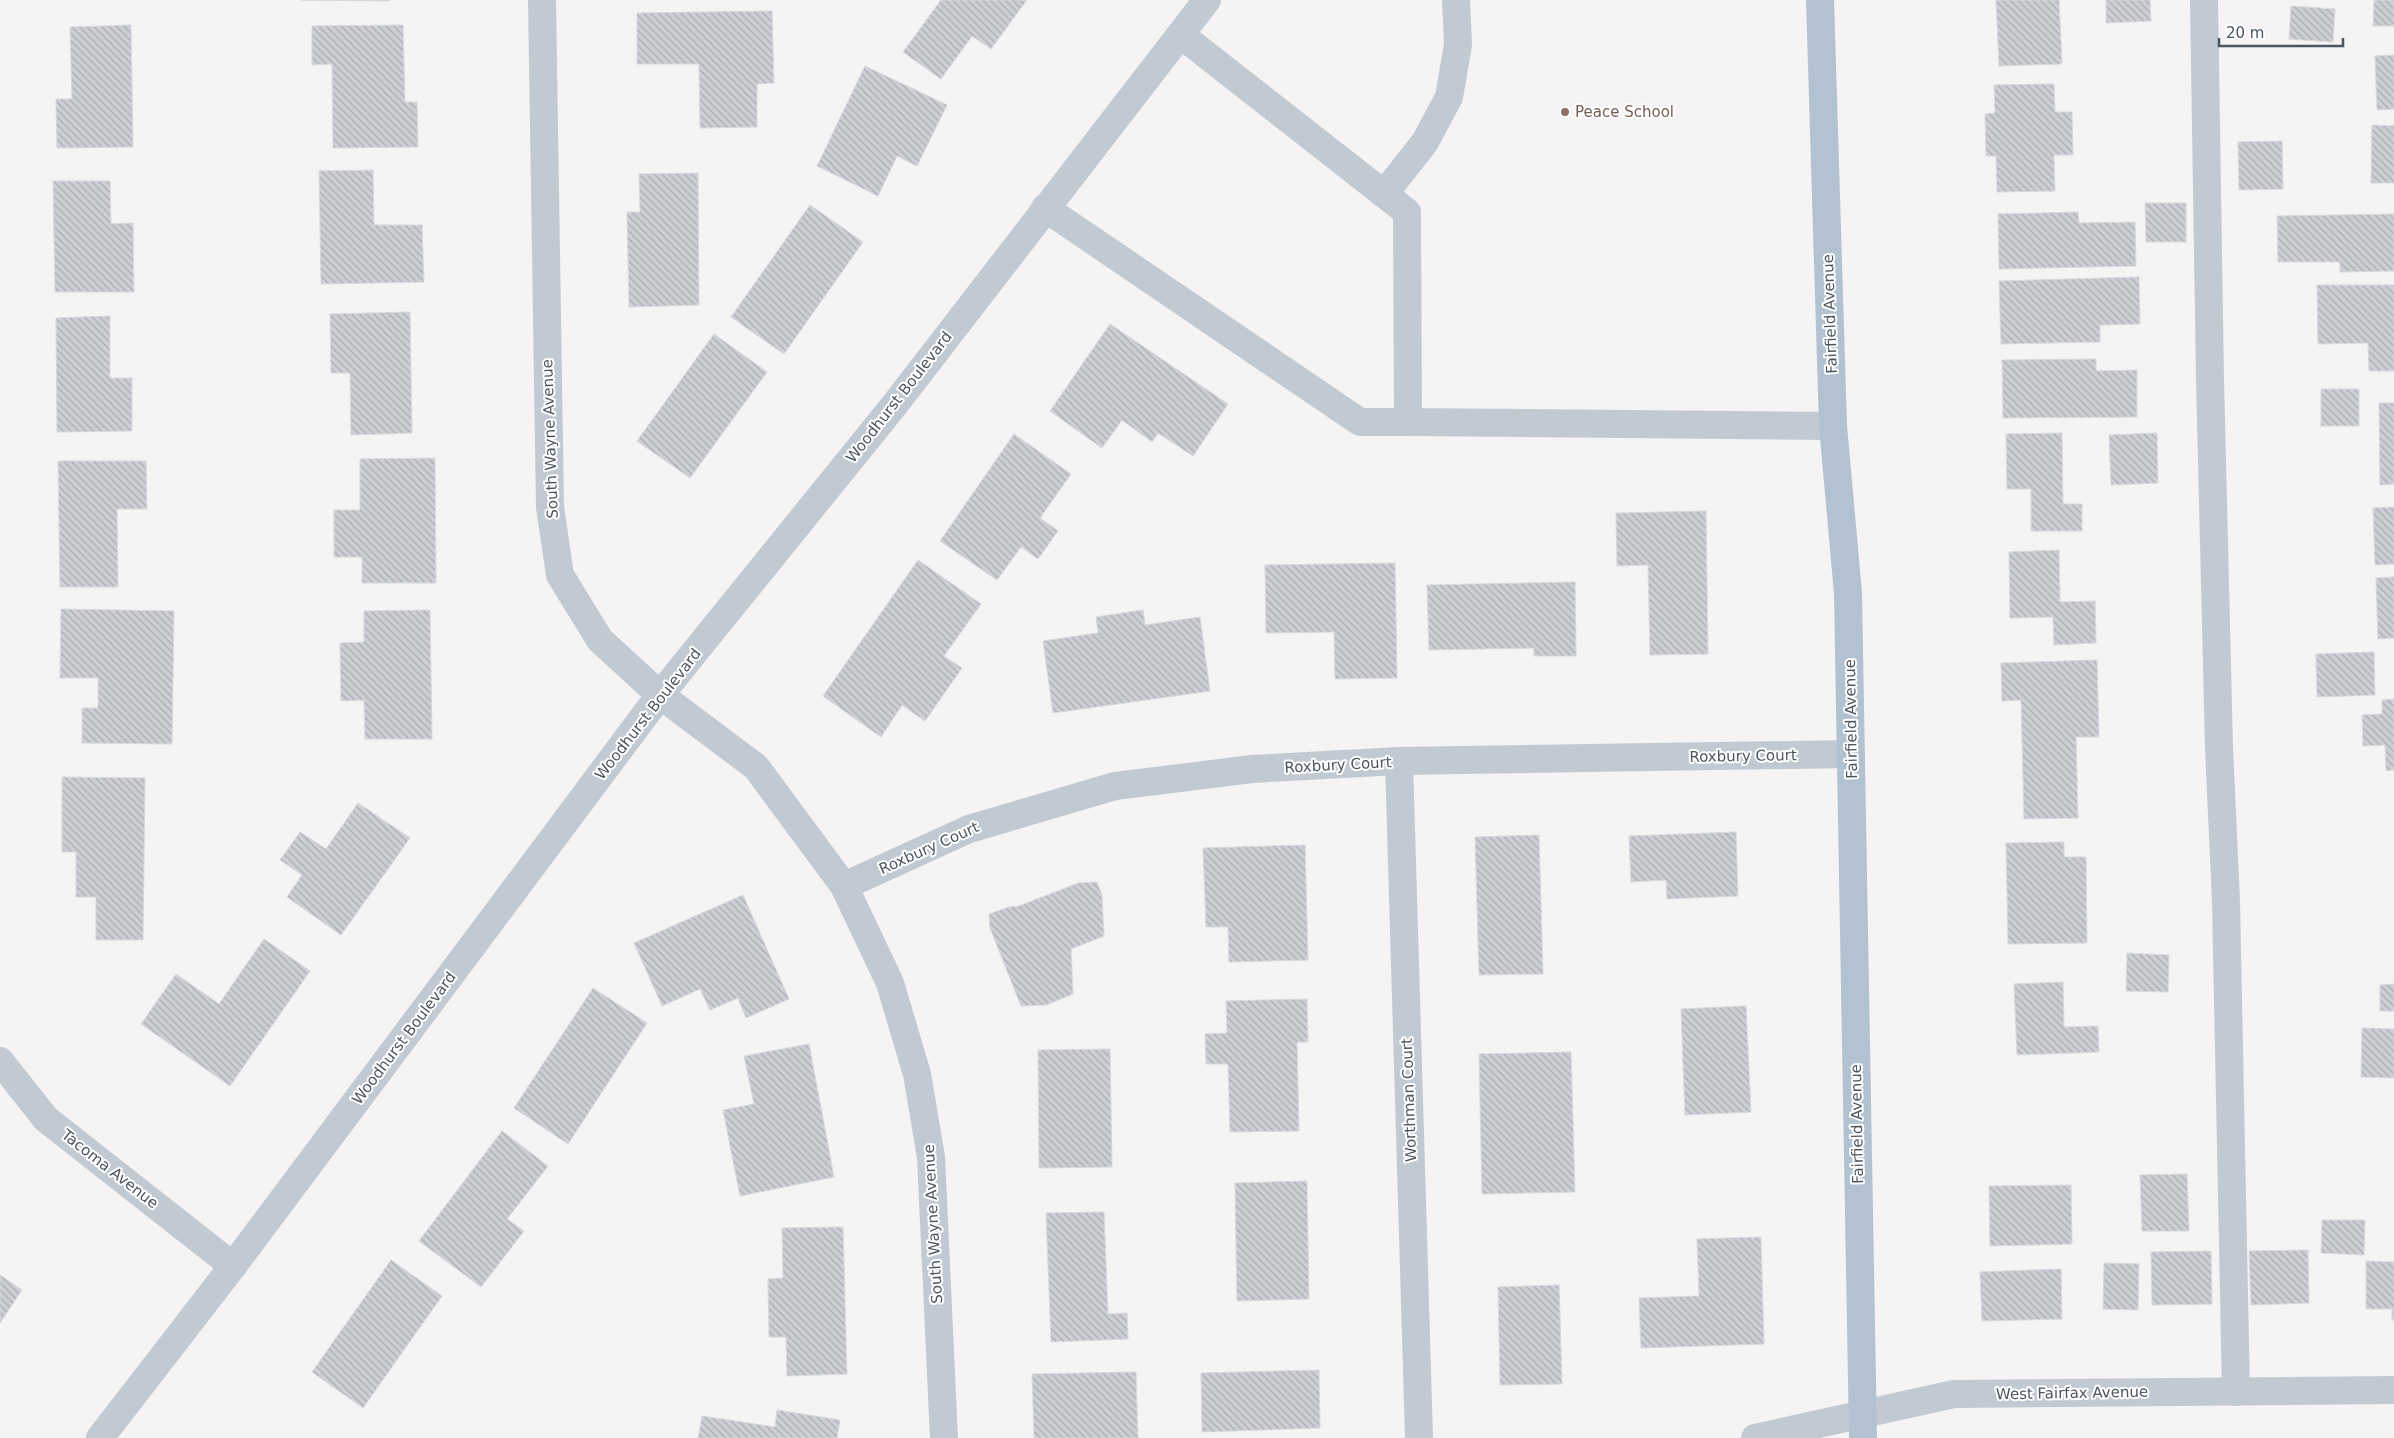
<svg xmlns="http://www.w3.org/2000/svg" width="2394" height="1438" font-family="'DejaVu Sans',sans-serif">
	<defs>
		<pattern id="building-back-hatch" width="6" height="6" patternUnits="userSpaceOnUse" patternTransform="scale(1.25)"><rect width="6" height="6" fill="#cdcfd5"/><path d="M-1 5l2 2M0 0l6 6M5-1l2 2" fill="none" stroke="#a8abb0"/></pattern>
	</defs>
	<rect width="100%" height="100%" fill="#f5f3f3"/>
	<g fill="url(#building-back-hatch)" stroke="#d7d9de">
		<polygon points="301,0 389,0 389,1"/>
		<polygon points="941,0 1027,0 991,49 972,36 941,79 903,52"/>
		<polygon points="1996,0 2059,0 2062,64 1999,66"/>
		<polygon points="2106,0 2150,0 2151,21 2106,23"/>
		<polygon points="2374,0 2394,0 2394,26 2373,26"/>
		<polygon points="2291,6 2335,9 2333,42 2289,39"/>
		<polygon points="772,11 774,83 757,84 757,127 700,128 699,64 637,64 637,13"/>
		<polygon points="131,25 133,147 57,148 56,99 72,99 70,27"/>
		<polygon points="403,25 405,102 417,102 418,147 333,148 332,64 312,65 312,26"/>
		<polygon points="2394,55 2394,109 2377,110 2375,56"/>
		<polygon points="865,66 947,105 917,166 897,156 878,196 817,166"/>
		<polygon points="2054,84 2055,112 2072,112 2073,155 2054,155 2055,191 1997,192 1996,156 1986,156 1985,114 1995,113 1994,85"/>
		<polygon points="2372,125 2394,126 2394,183 2371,183"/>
		<polygon points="2282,141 2283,189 2239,190 2238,142"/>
		<polygon points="373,170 374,225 422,225 424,282 321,284 319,171"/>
		<polygon points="698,173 699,305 629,307 627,212 640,212 639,174"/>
		<polygon points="53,181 110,181 111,224 133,223 134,292 55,292"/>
		<polygon points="2145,203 2186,203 2186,242 2146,242"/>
		<polygon points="810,205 863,242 784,354 731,317"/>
		<polygon points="2078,212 2079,223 2135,222 2136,266 1999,269 1998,214"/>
		<polygon points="2394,214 2394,271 2340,272 2340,262 2278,262 2277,216"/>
		<polygon points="2139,277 2140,324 2100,325 2100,342 2001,344 1999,281"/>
		<polygon points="2317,285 2394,285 2394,371 2369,371 2368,343 2318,344"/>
		<polygon points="410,312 412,433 351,435 350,373 331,373 330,314"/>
		<polygon points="110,316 110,378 132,378 132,431 57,432 56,318"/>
		<polygon points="1110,324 1228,404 1193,456 1158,433 1152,442 1122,420 1102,448 1050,411"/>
		<polygon points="714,334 767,372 690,478 637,441"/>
		<polygon points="2096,359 2096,371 2137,370 2137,417 2003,418 2002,360"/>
		<rect x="2321" y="389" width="38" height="37"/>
		<polygon points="2379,403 2394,403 2394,484 2380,485"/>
		<polygon points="2062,433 2063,504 2082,504 2082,531 2031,531 2031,489 2007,489 2006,434"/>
		<polygon points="2157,433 2158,483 2111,485 2109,435"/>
		<polygon points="1014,434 1071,474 1040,518 1058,531 1038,559 1021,547 997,580 940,541"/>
		<polygon points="435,458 436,583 362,583 362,557 334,557 334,510 360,510 360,459"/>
		<polygon points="58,461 146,461 147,509 117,509 118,587 60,587"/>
		<polygon points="2394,507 2394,564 2375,565 2373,508"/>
		<polygon points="1706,511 1708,654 1650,655 1648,565 1617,566 1616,513"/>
		<polygon points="2059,550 2060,602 2095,601 2096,643 2054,645 2053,617 2010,618 2009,552"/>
		<polygon points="918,560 981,604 944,656 962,668 925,721 902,705 881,737 823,696"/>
		<polygon points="1395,563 1397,678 1335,679 1334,632 1266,633 1265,565"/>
		<polygon points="2394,577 2394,638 2378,639 2376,578"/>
		<polygon points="1575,582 1576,656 1534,656 1534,648 1429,650 1427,585"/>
		<polygon points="61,609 174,611 172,744 82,743 82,708 98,708 98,678 60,678"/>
		<polygon points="430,610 432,739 365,739 364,700 341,701 340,643 364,642 364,611"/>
		<polygon points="1143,610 1145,625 1200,617 1210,691 1053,713 1043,641 1098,633 1096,617"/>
		<polygon points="2374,652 2375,695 2317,697 2316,654"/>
		<polygon points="2097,660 2099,737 2076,737 2078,818 2024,819 2021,700 2002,701 2001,663"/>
		<polygon points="2394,699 2394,770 2386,771 2385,745 2363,746 2362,715 2382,714 2382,700"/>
		<polygon points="62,777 145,778 143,940 96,940 96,897 76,897 76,852 62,852"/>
		<polygon points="358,803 410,838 341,935 287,897 302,875 280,860 300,832 326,849"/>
		<polygon points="1736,832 1738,896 1667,899 1666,880 1631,882 1629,836"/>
		<polygon points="1539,835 1543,974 1479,975 1475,837"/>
		<polygon points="2064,842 2064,857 2086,857 2087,943 2008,944 2006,843"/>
		<polygon points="1305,845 1308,960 1229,962 1228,927 1206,927 1203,848"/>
		<polygon points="1097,882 1102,895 1104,936 1071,949 1073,994 1046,1005 1021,1006 990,928 989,914 1009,907 1019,906 1078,883"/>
		<polygon points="743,895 789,999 746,1018 738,998 710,1010 700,989 662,1006 634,943"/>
		<polygon points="264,939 310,971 230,1086 141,1024 176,974 219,1004"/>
		<polygon points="2127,953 2169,955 2168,992 2126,991"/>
		<polygon points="2063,982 2064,1027 2098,1026 2099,1052 2017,1055 2014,984"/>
		<polygon points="2394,984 2394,1011 2380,1011 2380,985"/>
		<polygon points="593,988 647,1023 568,1144 514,1108"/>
		<polygon points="1307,999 1308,1042 1297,1042 1299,1131 1230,1132 1228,1064 1206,1064 1205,1034 1227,1033 1226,1001"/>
		<polygon points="1746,1006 1751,1112 1685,1115 1681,1009"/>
		<polygon points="2362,1028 2394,1029 2394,1078 2361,1077"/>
		<polygon points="809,1044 834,1177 740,1196 723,1110 754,1104 744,1056"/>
		<polygon points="1110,1049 1112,1167 1039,1168 1038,1050"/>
		<polygon points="1571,1052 1575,1192 1482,1194 1479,1054"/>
		<polygon points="502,1131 548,1166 507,1219 524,1231 481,1287 419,1241"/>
		<polygon points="2187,1174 2189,1231 2142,1231 2140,1175"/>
		<polygon points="1307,1181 1309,1299 1237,1301 1235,1183"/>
		<polygon points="2071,1185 2072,1244 1990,1246 1989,1186"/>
		<polygon points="1104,1212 1108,1314 1127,1313 1128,1339 1051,1342 1046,1213"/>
		<polygon points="2322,1220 2365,1220 2364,1255 2321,1253"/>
		<polygon points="843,1227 847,1374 787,1376 786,1337 769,1337 768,1279 783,1278 782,1228"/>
		<polygon points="1761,1237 1764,1344 1641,1348 1639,1298 1699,1296 1697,1239"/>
		<polygon points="2308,1250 2309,1303 2251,1305 2249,1251"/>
		<polygon points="2211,1251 2212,1304 2152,1305 2151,1252"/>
		<polygon points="391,1260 442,1296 363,1408 312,1372"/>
		<polygon points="2366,1261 2394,1262 2394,1320 2392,1320 2392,1309 2366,1309"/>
		<polygon points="2104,1263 2139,1264 2138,1310 2103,1309"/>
		<polygon points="2061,1269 2062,1319 1982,1321 1980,1272"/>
		<polygon points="0,1275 22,1290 0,1323"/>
		<polygon points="1559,1285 1562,1384 1500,1385 1498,1287"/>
		<polygon points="1319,1370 1320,1428 1202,1432 1201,1373"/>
		<polygon points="1136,1372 1138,1438 1034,1438 1032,1374"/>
		<polygon points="777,1410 840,1420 837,1438 698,1438 702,1416 775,1427"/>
	</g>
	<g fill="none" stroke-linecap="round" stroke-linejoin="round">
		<g stroke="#c1cad2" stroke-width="28">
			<polyline points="542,0 550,507 560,575 600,640 660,695 756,767 844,886 890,983 917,1074 931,1157 944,1438"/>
			<polyline points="2204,0 2210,379 2219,748 2226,902 2236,1392"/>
			<polyline points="1181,35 1407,212 1408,422 1833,426"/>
			<polyline points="1384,194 1425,142 1449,97 1458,45 1456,0"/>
			<polyline points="1045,208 1360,422 1408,422"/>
			<polyline points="1399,761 1419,1438"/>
			<polyline points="844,886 969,829 1115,786 1252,769 1399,761 1851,754"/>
			<polyline points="0,1061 46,1119 233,1266"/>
			<polyline points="100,1438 233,1266 660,695 896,403 1207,0"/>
			<polyline points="1755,1438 1954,1394 2394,1390"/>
		</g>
		<polyline stroke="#b3c2d1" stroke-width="28" points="1820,0 1833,426 1848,593 1863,1438"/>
	</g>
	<circle fill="#8d6e63" stroke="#fff" stroke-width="2" cx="1565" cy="112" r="5"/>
	<g text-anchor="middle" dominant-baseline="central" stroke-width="4" stroke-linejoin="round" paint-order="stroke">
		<g font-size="15" fill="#785e54" stroke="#fff" text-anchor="start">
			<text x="1575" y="112">Peace School</text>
		</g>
		<g font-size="15" fill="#4a5661" stroke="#fff">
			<text transform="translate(1830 314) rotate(-92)">Fairfield Avenue</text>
			<text transform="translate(899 397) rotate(-52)">Woodhurst Boulevard</text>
			<text transform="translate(550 439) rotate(-92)">South Wayne Avenue</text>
			<text transform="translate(648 714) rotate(-52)">Woodhurst Boulevard</text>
			<text transform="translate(1851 719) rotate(-91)">Fairfield Avenue</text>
			<text transform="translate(1743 756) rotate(-1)">Roxbury Court</text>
			<text transform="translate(1338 765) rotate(-3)">Roxbury Court</text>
			<text transform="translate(929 848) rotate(-24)">Roxbury Court</text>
			<text transform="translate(404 1038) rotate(-53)">Woodhurst Boulevard</text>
			<text transform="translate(1409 1100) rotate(-92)">Worthman Court</text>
			<text transform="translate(1857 1124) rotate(-91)">Fairfield Avenue</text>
			<text transform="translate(110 1169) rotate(38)">Tacoma Avenue</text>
			<text transform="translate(933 1224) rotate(-93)">South Wayne Avenue</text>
			<text transform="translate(2072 1393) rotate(-1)">West Fairfax Avenue</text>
		</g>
	</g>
	<path d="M2219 38v8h124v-8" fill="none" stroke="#4a5661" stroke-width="2.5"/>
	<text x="2226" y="38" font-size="15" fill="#4a5661" stroke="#ffffff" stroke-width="4" paint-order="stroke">20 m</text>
</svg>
